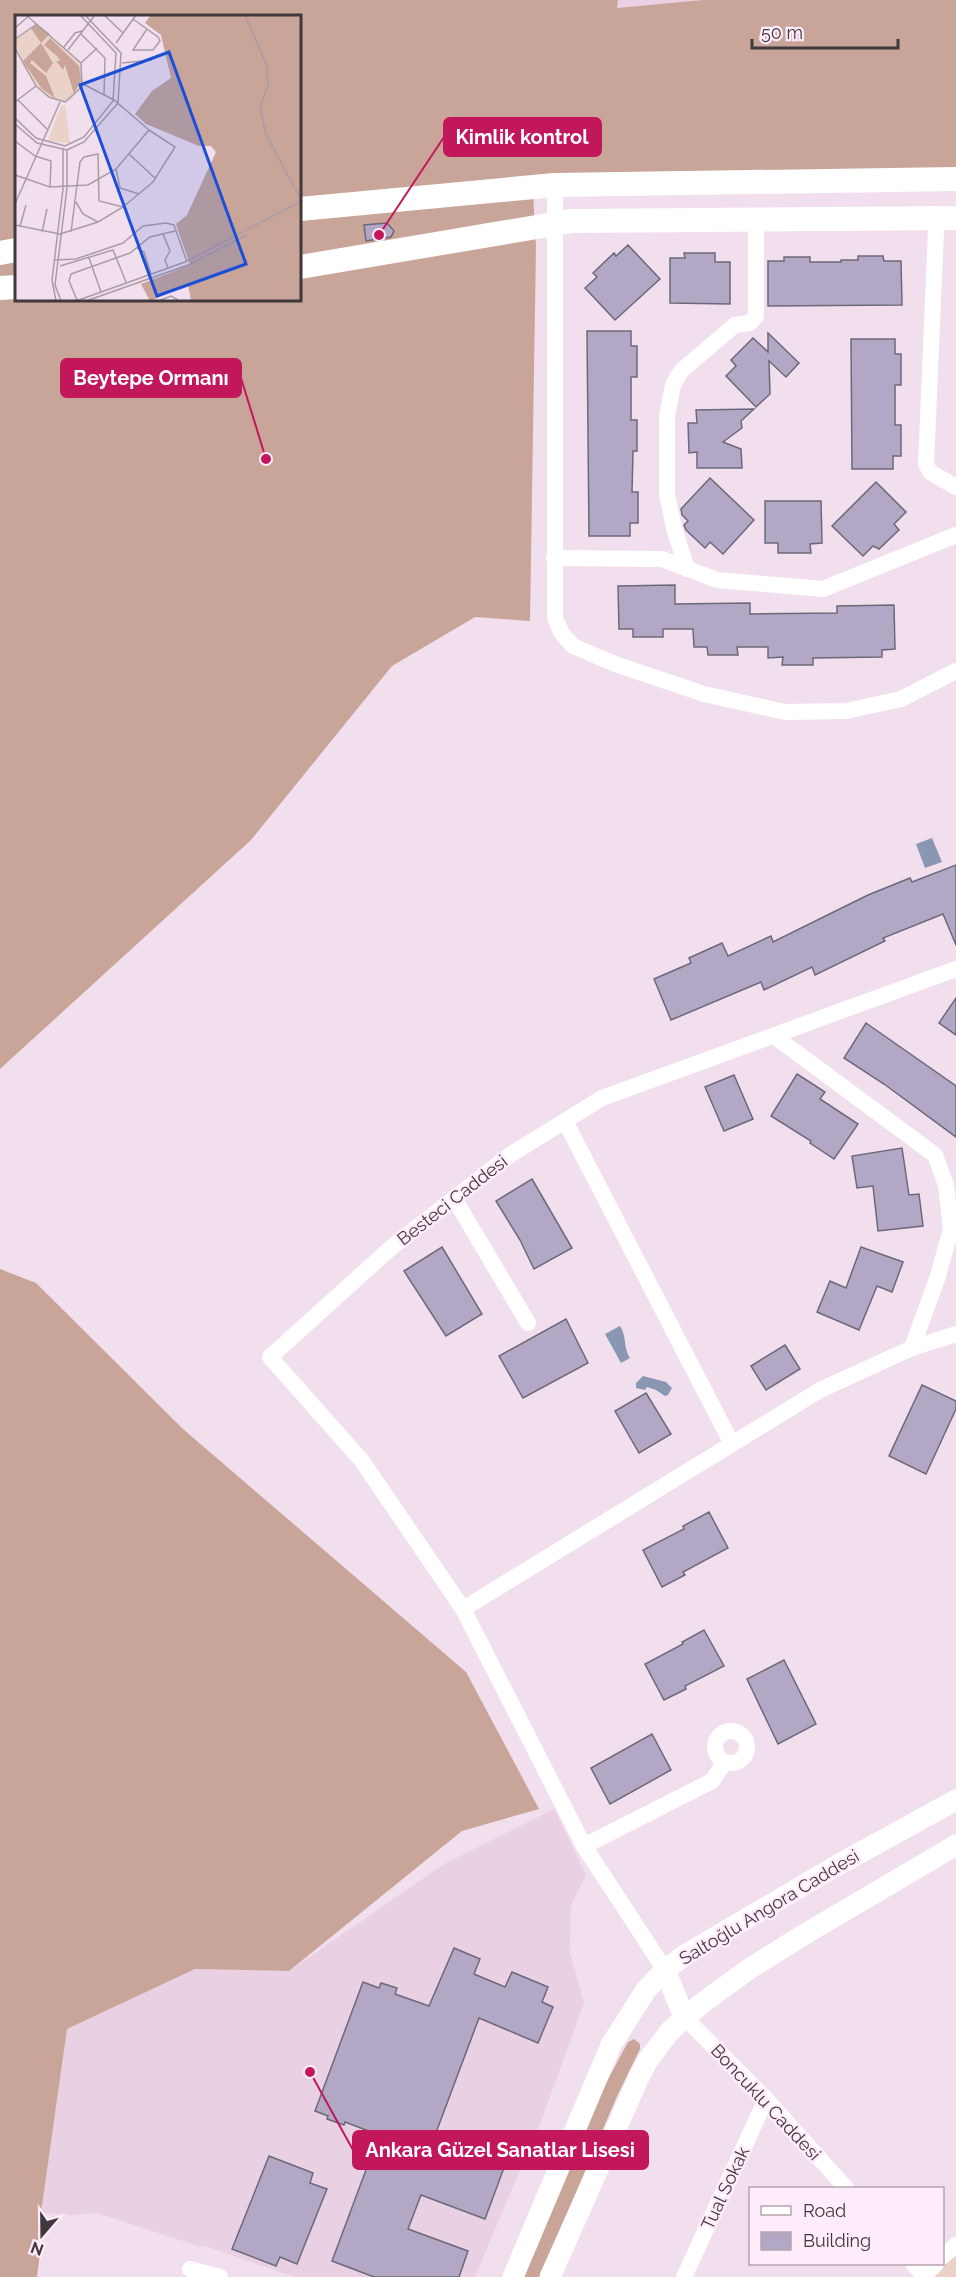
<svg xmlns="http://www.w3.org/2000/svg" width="956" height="2277" font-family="Raleway,sans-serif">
	<rect width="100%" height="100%" fill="#f2dfed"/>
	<g fill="#e9d0e3">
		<polygon points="618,0 703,0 616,8"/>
		<polygon points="554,1809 586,1875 571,1906 570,1953 584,2003 543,2116 475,2277 294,2277 205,2246 198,2246 97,2213 73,2215 41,2213 67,2029 195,1969 289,1971 444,1864"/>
	</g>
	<polygon fill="#ebd2c8" points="956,2245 956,2277 923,2277"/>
	<g fill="#c8a598" fill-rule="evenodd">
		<path d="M0 0H618L617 8 703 0H956V170L532 175 536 246 530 621 475 617 392 666 251 840 0 1069ZM16 16H300V300H16Z"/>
		<polygon points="0,1269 36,1283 183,1429 466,1672 539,1809 462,1831 289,1971 195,1969 67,2029 41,2213 43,2229 37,2277 0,2277"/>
		<polygon points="634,2039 640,2044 640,2049 618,2094 540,2277 523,2277 605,2085 628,2042"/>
	</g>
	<g fill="#8a97b3">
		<polygon points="932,838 942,862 925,868 916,844"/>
		<path d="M620 1326C627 1337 623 1347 630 1358L621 1363 605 1334Z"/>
		<polygon points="643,1376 666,1382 672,1388 668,1395 665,1396 656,1390 647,1387 645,1390 636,1388 636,1383"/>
	</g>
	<g fill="#b2a8c6" stroke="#6d6879" stroke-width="1.5">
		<polygon points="387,223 394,231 391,237 366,241 364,225"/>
		<polygon points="628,245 660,279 615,320 585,288 597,277 593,273 614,253 616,256"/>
		<polygon points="684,253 715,253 715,262 730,262 730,304 670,303 670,258 685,258"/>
		<polygon points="858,256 883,256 884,261 901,261 902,305 768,306 768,261 784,261 784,257 810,257 810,262 841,262 841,260 858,260"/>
		<polygon points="587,331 631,331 631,346 637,346 637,377 631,377 631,420 637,420 637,451 633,451 632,492 638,492 638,523 630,523 630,536 589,536"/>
		<polygon points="768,333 799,363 786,377 769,361 770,394 756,407 726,376 736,366 731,360 753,338 768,352"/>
		<polygon points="851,339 895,339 895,354 901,354 901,385 895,385 895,425 901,425 901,456 893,456 893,469 852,469"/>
		<polygon points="754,409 741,421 742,428 723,442 741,449 742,468 697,468 697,452 689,453 688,423 697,423 696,410"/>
		<polygon points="710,478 754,520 723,554 710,542 705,548 686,530 684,525 688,521 682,515 681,509"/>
		<polygon points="876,482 906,512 894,524 899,530 879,549 873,546 863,556 832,526"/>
		<polygon points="765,501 821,501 822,543 810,544 811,553 778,553 778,543 765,543"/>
		<polygon points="675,585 675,604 750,603 750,614 837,613 837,606 894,605 895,649 882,650 882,657 813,658 813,665 782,665 783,657 768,658 768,647 737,647 738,655 708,655 707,647 694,647 693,629 663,629 663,637 633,637 633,629 619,629 618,586"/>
		<polygon points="956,865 956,945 943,914 883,938 885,941 815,975 812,967 764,990 761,982 671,1020 654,979 691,963 689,958 722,943 728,956 771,936 773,942 868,895 910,878 912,882"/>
		<polygon points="956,998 956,1035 939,1023"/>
		<polygon points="866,1023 956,1086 956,1137 884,1084 844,1058"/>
		<polygon points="797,1074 825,1092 820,1099 858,1124 834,1159 810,1143 811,1141 771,1116"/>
		<polygon points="734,1075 753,1119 724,1131 705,1087"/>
		<polygon points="902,1148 909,1195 919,1194 923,1226 878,1231 873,1186 857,1188 852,1156"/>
		<polygon points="532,1179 572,1248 534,1269 520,1240 496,1201"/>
		<polygon points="442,1247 482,1314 446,1336 404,1271"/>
		<polygon points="861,1247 903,1262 892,1292 877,1286 859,1330 817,1312 830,1281 846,1288"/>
		<polygon points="566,1319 588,1363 523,1398 499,1356"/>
		<polygon points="785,1345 800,1369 766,1390 751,1366"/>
		<polygon points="922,1385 956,1401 956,1409 926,1474 889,1456"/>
		<polygon points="646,1393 671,1434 639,1453 615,1411"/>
		<polygon points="709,1512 728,1548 683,1572 685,1575 662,1587 643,1550 684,1529 683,1526"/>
		<polygon points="704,1630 724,1666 685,1686 686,1689 664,1700 645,1664 683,1644 682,1642"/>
		<polygon points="784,1660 816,1724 778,1744 747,1679"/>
		<polygon points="652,1734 671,1770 610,1804 591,1768"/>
		<polygon points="454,1948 480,1959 474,1974 505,1987 512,1972 548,1987 542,2002 553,2007 538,2043 479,2018 434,2138 505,2165 485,2219 421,2195 408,2229 468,2251 459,2277 374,2277 332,2261 379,2135 345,2122 344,2125 327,2119 328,2116 315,2111 363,1982 379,1988 381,1983 397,1988 395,1994 429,2006"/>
		<polygon points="269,2156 313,2173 310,2183 327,2189 297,2264 280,2257 276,2266 232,2249"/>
	</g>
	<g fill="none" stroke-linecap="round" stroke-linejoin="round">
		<g stroke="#fff" stroke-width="16">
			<polyline points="555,185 555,618 561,632 573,646 615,664 704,694 785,712 846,711 901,699 956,671"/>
			<polyline points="936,231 926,464 930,472 956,487"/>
			<polyline points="554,558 662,559 717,580 823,589 956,535"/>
			<polyline points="687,569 674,528 667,495 667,416 673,385 681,371 735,325 750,323 756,316 756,231"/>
			<polyline points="774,1036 935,1155 946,1185 951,1229 938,1276 912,1348"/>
			<polyline points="565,1121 732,1444"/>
			<polyline points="454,1198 528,1323"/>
			<polyline points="463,1609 362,1461 270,1357 393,1246 510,1155 602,1098 956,969"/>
			<circle cx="731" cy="1747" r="16"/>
			<polyline points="584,1846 712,1781 725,1762"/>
			<polyline points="665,1970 584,1846 463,1609 820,1390 912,1348 956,1334"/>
			<polyline points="684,2017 766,2099 846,2188"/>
			<polyline points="942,2257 956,2245"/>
			<polyline points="913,2264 924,2276"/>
			<polyline points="190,2269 220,2277"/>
			<polyline points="684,2277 766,2099"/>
			<polyline points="923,2277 936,2264"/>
		</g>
		<g stroke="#fff" stroke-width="21">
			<polyline points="665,1970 684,2017"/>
			<polyline points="513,2277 611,2045 646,1990 665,1970 685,1955 836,1866 956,1800"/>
			<polyline points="550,2277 639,2077 648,2060 670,2031 701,2004 749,1969 805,1934 956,1845"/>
		</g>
		<g stroke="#fff" stroke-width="24">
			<polyline points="300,209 555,185 956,179"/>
			<polyline points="0,253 16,250"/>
			<polyline points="300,267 572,221 956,218"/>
			<polyline points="0,288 16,287"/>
		</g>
	</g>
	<g text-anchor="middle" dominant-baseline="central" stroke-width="5" stroke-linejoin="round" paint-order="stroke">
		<g font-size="18" fill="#3f383d" stroke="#ffecfa">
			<text transform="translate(452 1200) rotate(-38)">Besteci Caddesi</text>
			<text transform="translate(769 1907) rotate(-31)">Saltoğlu Angora Caddesi</text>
			<text transform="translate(766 2102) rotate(47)">Boncuklu Caddesi</text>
			<text transform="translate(725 2188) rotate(-65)">Tual Sokak</text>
		</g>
	</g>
	<g transform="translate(15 15)">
		<rect width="286" height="286" fill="#f2dfed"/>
		<path d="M22 9 66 48 68 69 56 85 45 87 34 82 21 71 7 49 0 24ZM50 90 55 128 33 126 46 91Z" fill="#ebd2c8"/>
		<path d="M136 0H286V286H176L173 269 135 286 126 269 175 250 161 209 172 200 201 137 196 131H184L131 109 120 99 137 76 156 63 146 20 130 8ZM22 9 35 19 26 28 38 48 31 58 17 45 15 48 31 61 40 83 27 74 8 46 26 28 16 13ZM35 23 64 51 66 66 59 79 50 50 48 55 41 46H45L43 42 29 30Z" fill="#c8a598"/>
		<path fill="none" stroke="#aa9ca7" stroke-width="1.5" d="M89 0 108 18M230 0 252 51 253 70 245 93 251 120 287 186M118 4 143 22 145 26 138 35H118L132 14M0 13 15 0M66 19 90 43 89 80M0 24 22 9M101 28 121 0M49 32 60 18 67 16M0 33 21 71 34 82 50 87 67 72 66 48 11 0M53 35 80 0M66 48 82 33M107 48 137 45M3 85 32 114M0 87 21 71M0 103 21 123 50 131 69 122 98 86 101 38 65 0M0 109 22 128 52 135 69 127 103 88 106 38 70 0M0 126 20 141 36 146 35 172M114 139 141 164M101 154 105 173 124 179M0 160 35 172 73 170 101 154 134 115 99 85 68 69M61 187 68 199 83 207M0 189 45 87M0 210 45 219 83 207 108 192 138 167 160 132 134 115M5 211 11 190M27 217 32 194M56 217 65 147 69 142 83 139 84 186 108 192M148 219 155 236 150 245 153 253M122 233 129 237 136 259M74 243 86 277M39 245 61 244 108 228 128 211 151 208 159 210 172 247M45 251 98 235 111 267M56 259 115 238 135 222 160 216M56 259 54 266 62 285M41 286 37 265 48 174V133M46 286 40 270 52 173V134M61 286 170 247 287 186M71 286 173 250 232 220M143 286 156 281 163 285"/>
		<path fill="#1d4ed8" fill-opacity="0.15" stroke="#1d4ed8" stroke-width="3" d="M154 37 231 249 142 281 65 70Z"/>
		<rect width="286" height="286" fill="none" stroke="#3f383d" stroke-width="3"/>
	</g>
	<path fill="none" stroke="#c2185b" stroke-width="2" d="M379 235L444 137M266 459L241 378M310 2072L353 2150"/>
	<g fill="#c2185b" stroke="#ffecfa" stroke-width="2">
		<circle cx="379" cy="235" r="6"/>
		<circle cx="266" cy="459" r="6"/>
		<circle cx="310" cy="2072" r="6"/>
	</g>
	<g fill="#c2185b" stroke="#c2185b" stroke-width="2">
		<rect x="444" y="118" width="157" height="38" rx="6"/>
		<rect x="61" y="359" width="180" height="38" rx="6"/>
		<rect x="353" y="2131" width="295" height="38" rx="6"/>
	</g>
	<g font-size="20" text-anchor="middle" font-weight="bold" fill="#fff">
		<text x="522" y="144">Kimlik kontrol</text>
		<text x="151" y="385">Beytepe Ormanı</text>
		<text x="500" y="2157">Ankara Güzel Sanatlar Lisesi</text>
	</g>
	<rect x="749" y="2187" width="195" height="78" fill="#ffecfa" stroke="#b2a4ae" stroke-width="1.5"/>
	<rect x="761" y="2206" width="30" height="9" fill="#ffffff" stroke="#b2a4ae" stroke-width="1.5"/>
	<text x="803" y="2217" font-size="18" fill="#3f383d">Road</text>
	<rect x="761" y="2232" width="30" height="18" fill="#b2a8c6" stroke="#b2a4ae" stroke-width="1.5"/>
	<text x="803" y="2247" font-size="18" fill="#3f383d">Building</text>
	<g transform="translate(42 2235) rotate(200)" stroke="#ffecfa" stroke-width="4.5" paint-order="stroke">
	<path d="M0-4.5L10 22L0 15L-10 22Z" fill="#3f383d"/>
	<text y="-9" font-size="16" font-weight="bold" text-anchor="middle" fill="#3f383d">N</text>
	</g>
	<path d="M752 39v9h146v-9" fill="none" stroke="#3f383d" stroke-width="3"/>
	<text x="761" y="39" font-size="18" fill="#3f383d" stroke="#ffecfa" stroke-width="4.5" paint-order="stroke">50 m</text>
</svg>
